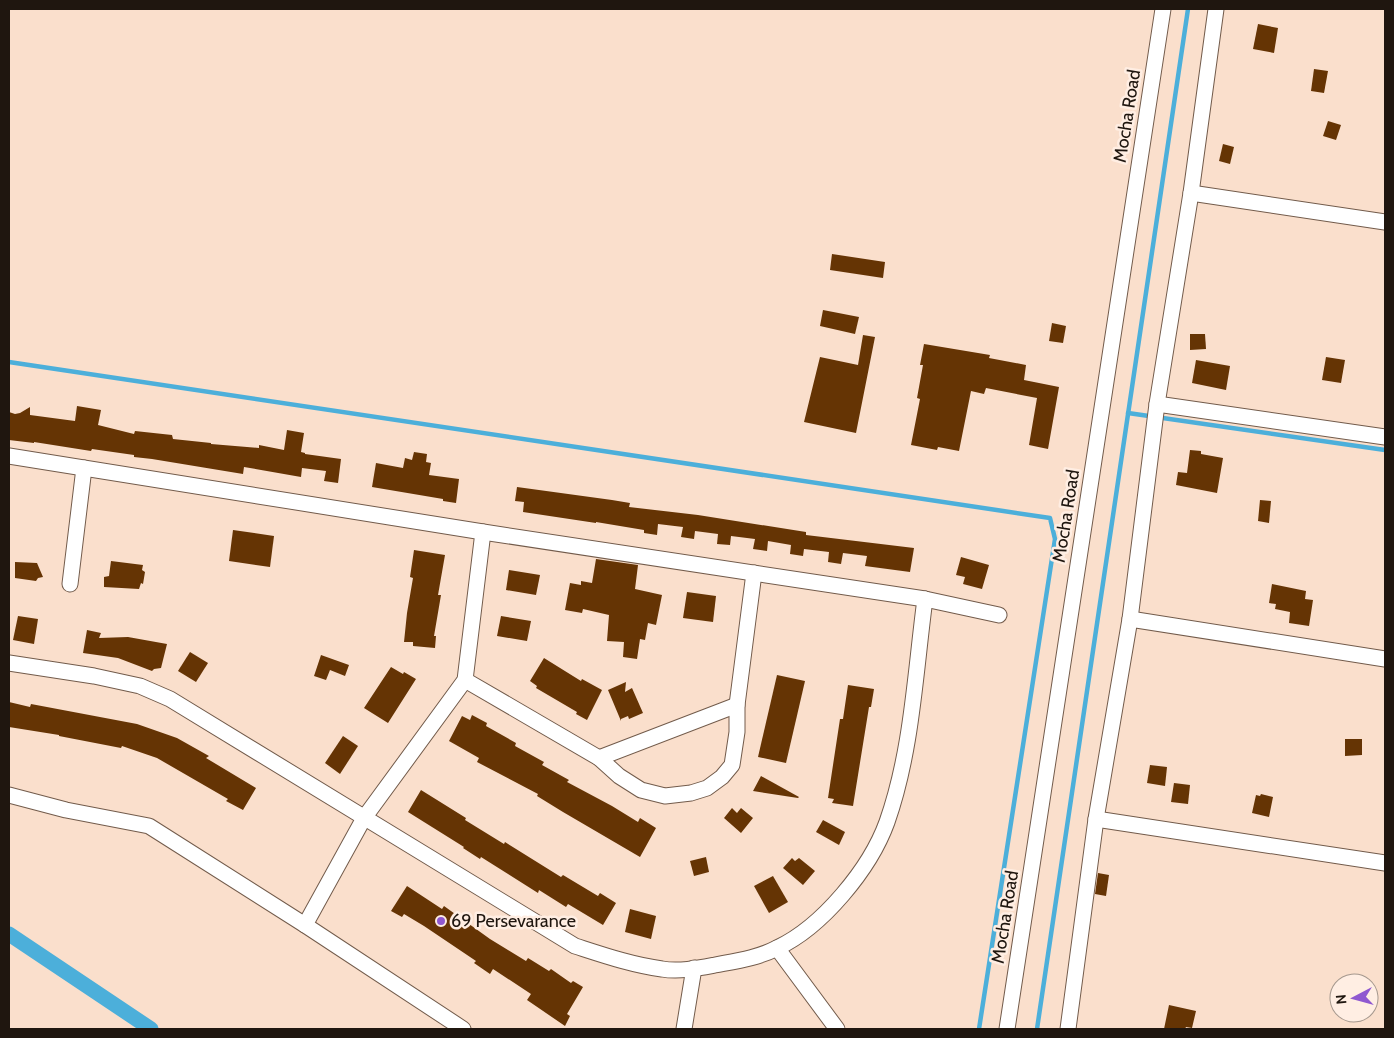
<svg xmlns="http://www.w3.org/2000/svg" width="1394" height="1038" font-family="Cabin,sans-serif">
	<rect width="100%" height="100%" fill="#fadfcc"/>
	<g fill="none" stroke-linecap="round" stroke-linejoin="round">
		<g stroke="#4cafda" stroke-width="4.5">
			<polyline points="9,362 1050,518 1055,539 979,1029"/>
			<polyline points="1128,413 1385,450"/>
			<polyline points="1037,1029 1188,9"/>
		</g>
		<polyline stroke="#4cafda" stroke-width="15" points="9,934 151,1029"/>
	</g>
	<g fill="#653404">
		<polygon points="1258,24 1278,28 1274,53 1253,49"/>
		<polygon points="1314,69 1328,71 1324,93 1311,91"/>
		<polygon points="1328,121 1341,125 1336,140 1323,136"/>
		<polygon points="1223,144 1234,147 1230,164 1219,161"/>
		<polygon points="832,254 885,262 883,278 830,270"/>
		<polygon points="823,310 859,317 855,334 820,326"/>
		<polygon points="1052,323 1066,326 1063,343 1049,341"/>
		<polygon points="1190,334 1205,334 1206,349 1190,350"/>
		<polygon points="863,335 875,337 856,433 804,422 820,357 858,365"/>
		<polygon points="924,344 990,355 989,358 1026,365 1024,380 1059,387 1048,449 1029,445 1037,398 986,388 984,394 971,391 959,451 938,447 937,450 911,445 920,399 917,398 923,365 920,365"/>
		<polygon points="1326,357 1345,360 1341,383 1322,380"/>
		<polygon points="1196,360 1230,366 1226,390 1192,383"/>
		<polygon points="77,406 101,410 98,425 134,434 135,431 172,435 173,439 211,443 211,444 259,448 259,445 284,450 287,430 304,433 301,452 305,453 305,454 341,459 338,483 324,481 326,471 302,468 301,477 244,467 243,474 152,459 134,457 134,455 92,449 91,451 34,442 34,443 9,440 9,412 15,414 20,413 30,407 30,415 75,421"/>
		<polygon points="1190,450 1201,451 1201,454 1223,458 1217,493 1176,485 1178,472 1187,473"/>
		<polygon points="414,452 427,454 426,462 431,463 429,475 459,479 456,503 443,501 443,499 372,487 376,463 403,468 405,458 412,460"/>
		<polygon points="517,487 612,500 630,503 629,507 698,515 806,532 806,535 914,548 910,572 865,566 867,556 843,553 841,564 828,562 829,552 804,549 803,556 790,554 791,545 768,541 767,551 753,549 755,539 731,536 730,545 717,544 718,534 695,531 694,539 681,537 683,527 658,524 657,535 644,533 644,530 596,522 596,523 523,512 524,502 515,501"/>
		<polygon points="1260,500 1271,501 1269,523 1258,521"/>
		<polygon points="233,530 274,536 270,567 229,561"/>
		<polygon points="414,550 445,555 438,595 441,595 434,636 436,636 435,648 413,646 413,642 404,642 407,613 413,578 410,577"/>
		<polygon points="961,557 989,565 982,589 963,584 965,577 956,575"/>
		<polygon points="596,559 638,565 635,589 662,595 656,625 648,623 645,640 640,639 637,659 623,657 624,642 607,641 609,615 583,609 582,613 565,610 570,583 581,585 581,581 592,583"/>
		<polygon points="111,561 143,565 142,570 145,572 143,584 141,583 139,589 104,587 104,577 109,576"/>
		<polygon points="15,562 37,563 43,577 38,578 36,581 15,578"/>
		<polygon points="509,570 540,575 536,595 506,590"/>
		<polygon points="1272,584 1306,591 1305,599 1313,600 1309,626 1289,623 1290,612 1275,609 1276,604 1269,603"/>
		<polygon points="687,592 716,596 713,622 683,618"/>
		<polygon points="18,616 38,619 34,644 13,640"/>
		<polygon points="501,616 531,621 527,641 497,636"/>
		<polygon points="87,630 101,633 99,638 128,637 167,644 161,668 154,669 152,671 118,658 83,653"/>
		<polygon points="190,652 208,663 196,682 178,671"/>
		<polygon points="321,655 349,665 345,676 330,670 326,680 314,676"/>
		<polygon points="544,658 581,681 582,679 602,690 587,720 576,714 577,712 536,688 537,686 530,681"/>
		<polygon points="391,667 403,674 404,672 416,679 388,723 364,708"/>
		<polygon points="777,675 805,681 786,763 758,757"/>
		<polygon points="626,682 625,692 632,688 643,713 629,719 628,716 621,719 621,721 608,690"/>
		<polygon points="848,685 874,689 871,707 869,707 853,806 832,803 834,799 828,798 840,719 843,719"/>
		<polygon points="9,702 30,707 31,704 137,724 177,738 209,756 206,758 256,788 243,810 226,801 228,799 157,758 122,746 121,748 59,736 59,735 9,727"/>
		<polygon points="472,715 487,723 486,726 516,743 515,746 544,762 542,765 569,780 567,782 612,806 638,822 640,818 656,828 640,857 563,812 537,796 538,794 477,762 479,758 449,741 462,716 470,720"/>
		<polygon points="343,736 358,746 340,774 325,763"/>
		<polygon points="1345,739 1362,739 1362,755 1345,756"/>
		<polygon points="1150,765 1167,767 1165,786 1147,783"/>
		<polygon points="761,776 799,797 798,798 753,791"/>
		<polygon points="1174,783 1190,785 1188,804 1171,802"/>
		<polygon points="421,790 466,818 465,820 504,844 505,842 561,877 563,875 598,896 600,893 616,903 603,925 568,904 566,907 539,890 538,893 481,857 480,859 463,848 464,847 408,812"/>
		<polygon points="1261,794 1273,797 1269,817 1252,813 1256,795 1260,796"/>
		<polygon points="732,808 737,813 741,808 753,818 741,833 724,818"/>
		<polygon points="823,820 845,832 839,845 816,832"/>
		<polygon points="706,857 709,872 694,876 690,861"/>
		<polygon points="792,858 795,861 799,858 815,871 803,885 783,868"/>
		<polygon points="1098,873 1109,875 1106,896 1095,894"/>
		<polygon points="773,876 788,902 769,913 754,886"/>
		<polygon points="407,886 442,909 444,906 490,939 526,961 528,958 549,971 551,969 571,983 573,981 583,987 567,1014 570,1016 565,1026 527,1000 531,994 493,969 490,974 474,963 476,961 424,926 404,914 402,917 391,911"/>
		<polygon points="630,909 656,916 651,939 625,932"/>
		<polygon points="1169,1005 1196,1011 1192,1028 1186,1027 1185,1029 1164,1029"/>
	</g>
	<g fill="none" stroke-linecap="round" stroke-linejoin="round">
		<g stroke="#725b4b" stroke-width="17">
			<g id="minor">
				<polyline points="1191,193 1385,222"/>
				<polyline points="1157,404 1385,437"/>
				<polyline points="9,456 483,532 925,599 999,615"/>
				<polyline points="70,584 84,468"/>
				<polyline points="1130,619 1385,659"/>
				<path d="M9 663 94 676 140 686 170 699 575 946C603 955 632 965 662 969 679 972 699 968 715 965 736 961 758 958 777 948 822 927 870 869 887 822 912 751 915 674 925 599"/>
				<polyline points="465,680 599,758 619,776 641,790 665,796 691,793 707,788 722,777 732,765 737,732 737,705 754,573"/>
				<polyline points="599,758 737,705"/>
				<polyline points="9,795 66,810 149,826 305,925 463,1029"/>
				<polyline points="1096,819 1385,863"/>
				<polyline points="305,925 364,818 465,680 483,532"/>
				<polyline points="777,948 837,1029"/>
				<polyline points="684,1029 694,968"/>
				<polyline points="1007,1029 1163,9"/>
				<polyline points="1068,1029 1096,819 1130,619 1157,404 1191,193 1216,9"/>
			</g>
		</g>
		<use href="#minor" stroke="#fff" stroke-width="15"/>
	</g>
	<circle fill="#8f58d0" stroke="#ffeee3" stroke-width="2" cx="441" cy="921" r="5"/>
	<g text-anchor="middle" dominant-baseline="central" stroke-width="5" stroke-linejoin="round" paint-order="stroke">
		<g font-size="18" fill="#1f160f" stroke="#ffeee3">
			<text transform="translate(1127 116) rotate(-81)">Mocha Road</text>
			<text transform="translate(1066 516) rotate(-81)">Mocha Road</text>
			<text transform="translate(1005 917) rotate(-81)">Mocha Road</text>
		</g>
		<g font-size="18" fill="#1f160f" stroke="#ffeee3" text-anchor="start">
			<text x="451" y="921">69 Persevarance</text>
		</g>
	</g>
	<rect width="1394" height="1038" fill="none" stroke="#1f160f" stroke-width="20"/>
	<g transform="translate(1354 998) rotate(264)"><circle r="24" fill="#ffeee3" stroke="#a5988e"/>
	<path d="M0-4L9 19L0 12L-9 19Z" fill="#8f58d0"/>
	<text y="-8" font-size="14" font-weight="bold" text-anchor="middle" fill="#1f160f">N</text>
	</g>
</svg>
